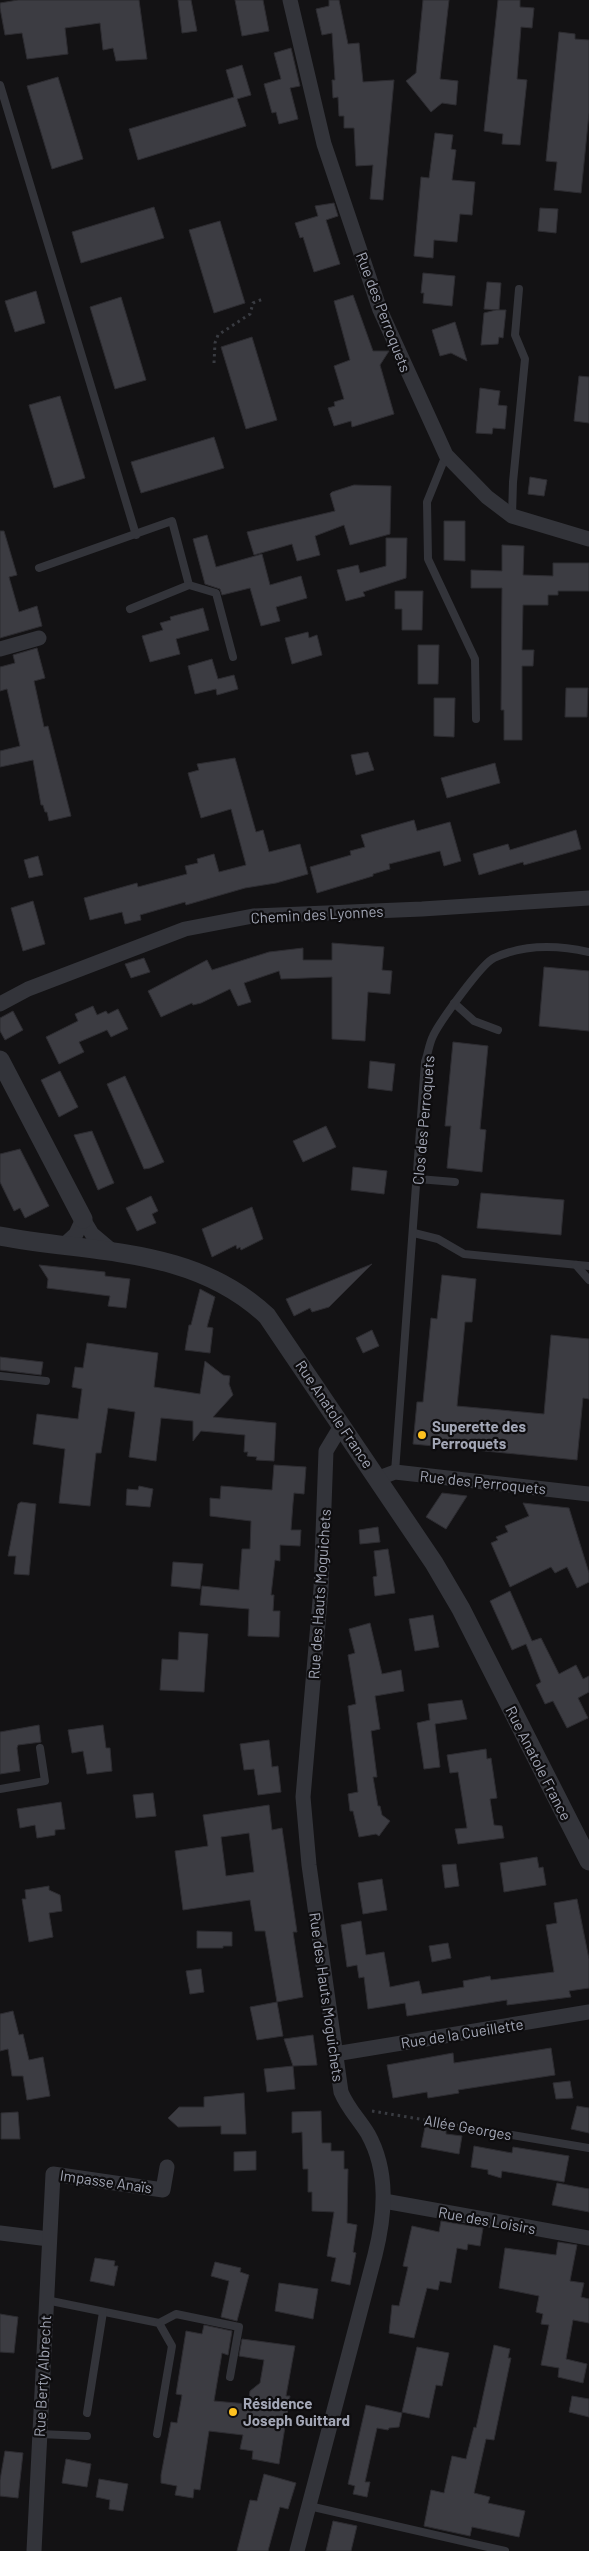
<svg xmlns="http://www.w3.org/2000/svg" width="589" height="2551" font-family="Barlow,sans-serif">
	<rect width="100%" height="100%" fill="#131214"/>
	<g fill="#3c3c42" stroke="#2d2c31" fill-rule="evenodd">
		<polygon points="18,0 139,0 147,59 116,61 113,48 103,50 100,23 65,28 68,54 27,59 22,33 5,35 0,8 0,3"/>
		<polygon points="178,0 191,0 197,31 182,33"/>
		<polygon points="235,0 263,0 269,31 242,36"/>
		<polygon points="329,0 339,0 348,44 359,43 363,82 394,80 383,200 370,199 373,165 356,166 354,128 344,128 344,116 339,116 338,97 333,98 332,80 335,80 332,33 322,35 316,9 329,6"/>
		<polygon points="423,0 449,0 440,79 458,81 456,105 442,103 431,112 406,81 416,73"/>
		<polygon points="498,0 520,0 520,7 534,8 532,28 521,27 517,79 527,80 520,145 502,144 503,134 484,131"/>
		<polygon points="559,32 575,34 575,39 589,40 589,113 581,193 554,190 557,162 546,161"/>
		<polygon points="291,48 300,86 290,88 298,119 279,124 276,112 272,113 264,84 281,79 274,53"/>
		<polygon points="242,65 251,95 237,99 246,126 138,160 129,129 234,97 226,70"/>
		<polygon points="58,77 83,159 52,169 27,86"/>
		<polygon points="435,133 453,135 451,149 456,150 452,180 475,182 472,215 460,214 457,242 434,240 433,258 414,256 421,177 429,178"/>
		<polygon points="334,203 338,216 326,220 340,264 314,272 303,237 300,238 295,223 318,216 315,206"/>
		<polygon points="154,207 164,238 81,263 72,232"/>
		<polygon points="540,208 558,209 556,233 538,231"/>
		<polygon points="220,221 245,303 214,313 189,230"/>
		<polygon points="423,273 455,276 452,306 423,303 424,293 421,293"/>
		<polygon points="487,282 501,283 499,310 484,309"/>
		<polygon points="36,291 45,323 15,332 5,301"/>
		<polygon points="353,295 373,351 389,351 380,365 394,414 352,427 351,421 334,426 328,408 335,406 334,402 344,399 334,366 350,360 334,301"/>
		<polygon points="121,297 146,380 115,389 90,307"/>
		<polygon points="496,310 506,310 503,338 499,337 498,344 481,345 484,313"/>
		<polygon points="455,322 467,361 451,353 440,356 432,330"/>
		<polygon points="252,337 277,420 246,429 221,347"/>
		<polygon points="579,376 589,377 589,423 574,421"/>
		<polygon points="480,388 500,391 498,405 507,406 505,429 493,428 492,434 476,433"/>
		<polygon points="60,396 85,478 54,488 29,405"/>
		<polygon points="214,437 224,468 141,493 131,462"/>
		<polygon points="530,477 547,480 544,496 528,494"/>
		<polygon points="354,485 391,486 390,534 350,545 344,525 315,536 320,555 297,561 292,544 254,555 247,532 335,511 330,494 332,492"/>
		<polygon points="444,521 465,521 465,561 444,560"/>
		<polygon points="0,531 4,531 17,575 9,577 19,612 37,606 42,626 0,638"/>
		<polygon points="207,535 216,567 262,554 270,585 301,576 307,598 276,607 280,621 261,626 250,588 222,595 220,589 205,584 193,539"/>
		<polygon points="386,538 407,538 406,578 363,592 365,596 346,601 337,570 358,565 360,573 386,566"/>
		<polygon points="502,545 524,546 523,575 553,576 553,563 589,563 589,591 558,591 558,595 548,595 548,605 523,605 522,650 534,650 533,666 522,666 522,740 504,740 504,710 501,710 502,588 471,588 471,570 502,571"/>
		<polygon points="395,591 423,591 422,630 402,630 402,609 395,609"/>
		<polygon points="203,608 209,630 176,639 180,654 150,662 142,636 163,630 160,623 171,620 170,617"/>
		<polygon points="308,632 309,638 317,635 322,655 292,664 285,638"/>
		<polygon points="418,645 439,645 438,684 418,684"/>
		<polygon points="37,648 45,678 34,681 44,727 48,726 71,816 49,821 47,812 45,812 43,805 41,805 33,760 0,767 0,751 20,746 7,689 0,691 0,667 15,663 13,655"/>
		<polygon points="212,659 218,679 234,675 238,689 217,695 216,689 195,694 188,666"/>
		<polygon points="566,688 588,688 587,717 565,717"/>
		<polygon points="434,698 455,698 454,737 434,736"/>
		<polygon points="368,752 374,770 356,775 351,755"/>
		<polygon points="235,758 256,832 263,830 269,852 300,844 308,874 276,883 245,888 186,905 185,902 140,915 141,920 125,924 122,912 90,920 84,898 137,883 138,887 187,874 185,866 198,863 197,859 214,854 219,872 246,865 231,809 201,818 188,773 199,770 197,764"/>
		<polygon points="495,763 500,783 447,798 441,778"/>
		<polygon points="414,820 417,831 450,822 461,861 444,866 440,851 389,864 390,869 373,874 373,876 317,893 310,867 351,855 350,851 365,847 361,835"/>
		<polygon points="576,830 581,849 524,865 523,862 479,875 473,854 508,844 510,850"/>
		<polygon points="38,856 43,875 29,878 24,860"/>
		<polygon points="33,901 45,944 23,951 11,908"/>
		<polygon points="332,943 384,947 382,970 392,971 390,994 368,992 365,1041 332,1039 332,977 281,979 279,971 244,983 251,1002 238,1006 230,989 201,1003 193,1005 192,1003 161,1017 148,991 207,960 212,970 269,952 303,948 303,960 332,960"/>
		<polygon points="144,958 150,972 131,978 125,964"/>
		<polygon points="544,967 589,971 589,1031 539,1026"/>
		<polygon points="93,1006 97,1015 106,1011 108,1014 118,1009 128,1029 111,1037 107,1030 79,1042 84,1052 59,1064 46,1037 78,1021 75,1014"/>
		<polygon points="13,1011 23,1030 5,1040 0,1031 0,1018"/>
		<polygon points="453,1042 488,1046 480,1129 486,1130 482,1172 447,1168 451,1126 445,1126"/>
		<polygon points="370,1061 395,1064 392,1091 368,1088"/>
		<polygon points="60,1071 78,1107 59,1117 41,1080"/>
		<polygon points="125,1076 164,1162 150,1168 144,1169 107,1084"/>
		<polygon points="326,1126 336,1147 303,1162 293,1141"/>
		<polygon points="92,1131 114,1183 98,1190 74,1135"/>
		<polygon points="20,1149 49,1206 25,1218 20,1208 14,1211 0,1182 0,1154"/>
		<polygon points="353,1167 387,1171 384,1194 351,1190"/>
		<polygon points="481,1193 564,1200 561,1235 477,1228"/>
		<polygon points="151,1196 158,1211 152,1214 156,1223 137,1231 126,1208"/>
		<polygon points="252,1207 263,1239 241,1250 240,1247 237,1249 236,1245 212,1257 202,1229"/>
		<polygon points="372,1264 329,1307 312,1312 310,1308 294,1316 286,1299"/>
		<polygon points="39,1265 105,1272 105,1276 130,1279 126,1308 108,1306 110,1296 47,1288 48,1279"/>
		<polygon points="442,1275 476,1279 472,1322 465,1322 457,1406 544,1414 551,1335 589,1339 589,1399 583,1398 577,1460 413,1444 417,1402 423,1402 431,1318 437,1319"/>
		<polygon points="200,1289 215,1297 207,1327 213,1328 210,1353 185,1350 189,1325 191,1325"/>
		<polygon points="372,1330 379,1346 363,1353 356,1338"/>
		<polygon points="87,1343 158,1353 154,1387 200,1394 205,1361 223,1375 230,1376 229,1384 233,1395 213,1417 276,1423 274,1461 256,1460 257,1457 247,1456 248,1452 244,1452 245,1435 201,1431 193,1441 193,1421 161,1418 156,1461 129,1457 135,1412 108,1408 101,1453 96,1453 90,1506 59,1503 65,1449 33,1444 37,1414 78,1419 82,1389 72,1387 75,1367 83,1368"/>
		<polygon points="0,1357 43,1362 41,1375 0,1370"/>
		<polygon points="274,1465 306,1467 304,1494 294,1493 293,1503 291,1530 301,1530 300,1546 280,1545 280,1561 275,1560 271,1595 274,1595 273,1611 280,1611 279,1637 248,1636 249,1609 200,1605 202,1586 239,1590 242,1549 250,1549 251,1521 210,1516 210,1498 220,1499 221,1486 272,1490"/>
		<polygon points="139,1486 153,1489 150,1507 126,1505 127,1489 138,1490"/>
		<polygon points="442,1493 467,1496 446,1529 426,1517"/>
		<polygon points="21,1502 36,1504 29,1575 14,1574 16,1556 8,1556 18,1504"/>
		<polygon points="523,1503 569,1508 589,1573 589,1582 577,1588 567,1567 555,1573 551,1567 510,1587 491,1543 498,1540 496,1537 508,1532 505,1526 529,1516"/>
		<polygon points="378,1527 380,1542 360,1544 359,1530"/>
		<polygon points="388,1549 395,1593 375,1596 373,1577 377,1576 374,1551"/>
		<polygon points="173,1562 203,1564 200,1589 171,1586"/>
		<polygon points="510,1591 532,1641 541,1638 559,1674 576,1665 583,1679 589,1676 589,1692 578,1698 588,1718 567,1728 553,1701 545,1704 536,1685 541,1682 526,1644 512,1650 490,1601"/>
		<polygon points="433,1615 439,1647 415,1651 409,1619"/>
		<polygon points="370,1623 382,1674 401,1670 404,1691 375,1696 380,1729 371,1731 377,1777 373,1777 378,1806 380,1806 382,1815 390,1821 379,1836 376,1834 359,1837 353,1811 350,1811 348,1794 358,1792 348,1706 356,1704 348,1655 355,1653 349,1629"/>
		<polygon points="179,1632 208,1634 204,1692 160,1690 162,1659 178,1660"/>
		<polygon points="462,1700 467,1719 435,1724 440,1767 424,1769 417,1723 430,1720 428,1704"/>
		<polygon points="39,1725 41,1742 18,1745 17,1748 20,1771 0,1774 0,1732"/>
		<polygon points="103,1725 106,1748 110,1748 112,1771 87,1774 83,1751 72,1753 68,1730"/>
		<polygon points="269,1740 272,1767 278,1766 281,1792 258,1795 254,1769 244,1770 240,1744"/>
		<polygon points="486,1749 487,1759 491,1758 497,1798 490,1799 494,1825 502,1826 504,1838 458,1844 455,1829 467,1828 458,1772 450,1773 447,1755"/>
		<polygon points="153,1793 156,1816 136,1818 133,1795"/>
		<polygon points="61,1802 65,1829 55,1830 55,1835 37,1838 35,1825 20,1828 17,1809"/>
		<path d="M269 1805 272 1830 282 1828 297 1932H293L303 1997 277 2002 265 1931H255L250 1900 183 1910 175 1851 208 1846 203 1815ZM249 1833 254 1872 226 1876 221 1837Z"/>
		<polygon points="537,1857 539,1868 543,1867 546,1885 504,1892 500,1863"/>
		<polygon points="456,1864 459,1886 445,1888 442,1865"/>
		<polygon points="382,1879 387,1910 363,1914 358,1883"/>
		<polygon points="49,1886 49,1890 60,1895 62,1911 49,1913 53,1937 29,1942 22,1899 26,1899 25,1890"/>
		<polygon points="577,1899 589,1959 589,1988 569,1991 571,1997 507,2005 507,2000 407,2016 405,2003 368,2009 364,1977 359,1978 357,1965 347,1967 341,1925 361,1921 366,1955 384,1952 390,1987 419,1981 422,1994 464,1987 463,1981 490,1976 491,1980 554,1972 546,1925 557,1923 554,1903"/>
		<polygon points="197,1931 232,1932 232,1946 223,1946 223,1948 197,1948"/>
		<polygon points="448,1943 451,1958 432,1962 429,1946"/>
		<polygon points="201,1969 204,1992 190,1994 186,1971"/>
		<polygon points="277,2002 283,2036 257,2040 250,2007"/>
		<polygon points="13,2011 19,2035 23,2034 29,2060 43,2057 50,2096 27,2100 23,2076 12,2076 8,2049 0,2051 0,2014"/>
		<polygon points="313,2035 317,2065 293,2066 284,2039"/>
		<polygon points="551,2048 555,2075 458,2090 459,2093 428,2098 427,2092 393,2098 387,2065 453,2053 454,2063"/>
		<polygon points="293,2066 295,2089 267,2092 264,2069"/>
		<polygon points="570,2081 573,2098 556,2099 553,2083"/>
		<polygon points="244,2093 246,2134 221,2134 221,2126 178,2127 168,2118 179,2107 204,2107 204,2097"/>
		<polygon points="577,2106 589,2108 589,2133 571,2129"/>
		<polygon points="321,2111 322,2143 331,2143 331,2151 344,2151 344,2169 348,2169 347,2223 357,2225 353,2252 356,2253 350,2285 331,2281 336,2258 327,2256 334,2212 312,2211 312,2192 308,2192 308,2169 303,2169 302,2132 292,2133 292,2112"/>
		<polygon points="18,2112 20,2139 1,2139 1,2113"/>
		<polygon points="425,2127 446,2130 446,2134 462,2136 459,2154 421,2147"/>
		<polygon points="474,2146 512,2153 513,2147 569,2156 564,2182 502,2171 501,2178 488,2174 488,2170 471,2167"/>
		<polygon points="256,2151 256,2170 234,2171 234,2152"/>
		<polygon points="557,2183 589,2189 589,2212 552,2205"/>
		<polygon points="441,2221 483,2228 480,2246 468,2244 467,2250 457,2248 451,2283 440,2281 438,2290 427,2288 414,2338 389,2333 392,2305 399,2306 408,2267 403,2266 412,2226 439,2232"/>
		<polygon points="558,2242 577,2245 570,2281 584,2283 581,2297 589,2299 589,2323 573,2320 566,2359 587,2364 583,2383 558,2377 559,2368 541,2365 549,2325 541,2324 543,2314 536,2312 539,2296 499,2288 505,2248 556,2255"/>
		<polygon points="95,2258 115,2261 114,2266 118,2266 114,2286 90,2281"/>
		<polygon points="215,2262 241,2268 240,2272 249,2275 237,2321 221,2317 229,2281 211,2276"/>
		<polygon points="279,2283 318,2289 313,2319 275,2311"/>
		<polygon points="0,2314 18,2317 14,2353 0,2352"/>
		<polygon points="204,2325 232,2331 228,2355 222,2353 214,2401 248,2404 250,2391 260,2383 264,2360 239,2356 242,2339 295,2346 286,2396 290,2396 279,2464 252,2459 253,2451 240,2449 243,2435 209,2431 200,2490 194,2489 193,2498 175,2495 177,2486 161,2483 161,2475 171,2422 177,2423 182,2395 176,2394 186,2331 202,2334"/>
		<polygon points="494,2345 510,2349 508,2358 511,2358 494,2440 486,2439 474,2493 490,2497 488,2503 525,2511 519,2537 472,2527 470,2536 424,2526 431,2490 444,2493 452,2456 466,2459 474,2427 476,2428"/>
		<polygon points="417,2347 449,2353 442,2386 436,2385 429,2418 402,2412"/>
		<polygon points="572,2396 589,2399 589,2417 569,2412"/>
		<polygon points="366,2405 402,2413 399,2427 389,2428 388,2430 377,2428 365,2482 370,2482 367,2497 353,2494 355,2486 348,2484"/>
		<polygon points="5,2451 23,2453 18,2498 0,2496 0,2480"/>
		<polygon points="66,2459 91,2464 87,2487 62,2483"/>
		<polygon points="264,2474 296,2483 288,2509 280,2507 268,2551 237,2551 250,2500 257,2501"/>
		<polygon points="99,2479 128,2484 123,2511 109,2509 110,2500 96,2497"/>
		<polygon points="333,2521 357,2526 351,2551 326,2551"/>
	</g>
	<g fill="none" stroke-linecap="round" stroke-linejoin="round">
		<g stroke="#393b41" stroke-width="3" stroke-dasharray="2.5 4" stroke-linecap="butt">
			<polyline points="214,363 215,343 218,335 250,314 253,303 263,299"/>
			<polyline points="372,2111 502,2133"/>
		</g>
		<g stroke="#33343a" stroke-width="8">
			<polyline points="0,85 136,535"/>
			<polyline points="446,455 427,502 428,559 475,659 476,719"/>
			<polyline points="512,516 513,482 525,359 515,335 519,289"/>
			<polyline points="39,568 172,521 189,585"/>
			<polyline points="130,609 189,585 216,593 233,657"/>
			<polyline points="454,1003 474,1021 498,1030"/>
			<polyline points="418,1179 455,1182"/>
			<polyline points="414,1233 438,1239 464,1254 589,1266"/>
			<polyline points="576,1265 589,1280"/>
			<polyline points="0,1376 46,1381"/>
			<path d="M395 1472 425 1062C428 1054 429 1044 433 1036 439 1023 482 963 494 958 524 944 558 945 589 952"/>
			<polyline points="0,1789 45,1781 40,1748"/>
			<polyline points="512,2135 589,2148"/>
			<polyline points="46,2300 159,2323 172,2346 157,2434"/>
			<polyline points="159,2323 176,2314 239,2327 230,2377"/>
			<polyline points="87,2413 103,2312"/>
			<polyline points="39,2434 87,2436"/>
			<polyline points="309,2506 505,2551"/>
		</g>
		<g stroke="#33343a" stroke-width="15">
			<polyline points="290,0 324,144 380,310 446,455 487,497 512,516 589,539"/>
			<polyline points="0,649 39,638"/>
			<polyline points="0,1004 28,989 185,929 253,916 422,909 589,898"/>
			<polyline points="83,1219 92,1234 111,1250"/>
			<polyline points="63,1246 76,1234 83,1219"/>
			<polyline points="379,1478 395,1472 589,1494"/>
			<polyline points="335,2054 589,2012"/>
			<polyline points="384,2201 589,2238"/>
			<polyline points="0,2233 49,2239"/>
			<polyline points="34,2551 53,2174 163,2190 167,2167"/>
			<path d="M297 2551 375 2255C385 2215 389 2172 368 2134 359 2119 348 2109 341 2092L309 1865 303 1797 321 1589 326 1451 341 1426"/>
		</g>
		<g stroke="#33343a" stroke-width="19">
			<polyline points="0,1060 83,1219"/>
			<path d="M0 1236C94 1254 193 1246 267 1316L434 1563 461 1609 589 1861"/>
		</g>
	</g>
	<g fill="#ffc220" stroke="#0e0d0f" stroke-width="2">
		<circle cx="422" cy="1435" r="5"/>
		<circle cx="233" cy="2412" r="5"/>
	</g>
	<g text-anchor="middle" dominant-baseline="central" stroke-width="4.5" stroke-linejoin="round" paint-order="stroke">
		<g font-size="15" fill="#a3a7b6" stroke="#0e0d0f">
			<text transform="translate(384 312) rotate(69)">Rue des Perroquets</text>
			<text transform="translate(317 914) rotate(-3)">Chemin des Lyonnes</text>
			<text transform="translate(423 1120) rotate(-85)">Clos des Perroquets</text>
			<text transform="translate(335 1414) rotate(56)">Rue Anatole France</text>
			<text transform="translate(483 1482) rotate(6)">Rue des Perroquets</text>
			<text transform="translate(319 1594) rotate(-86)">Rue des Hauts Moguichets</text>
			<text transform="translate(539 1763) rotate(63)">Rue Anatole France</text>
			<text transform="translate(327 1997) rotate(82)">Rue des Hauts Moguichets</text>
			<text transform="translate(462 2033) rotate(-9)">Rue de la Cueillette</text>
			<text transform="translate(468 2127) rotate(10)">Allée Georges</text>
			<text transform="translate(106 2181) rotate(8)">Impasse Anaïs</text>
			<text transform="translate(487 2220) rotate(10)">Rue des Loisirs</text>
			<text transform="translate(42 2376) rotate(-87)">Rue Berty Albrecht</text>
		</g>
		<g font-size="15" font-weight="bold" fill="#a3a7b6" stroke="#0e0d0f" text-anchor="start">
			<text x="432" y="1426">Superette des<tspan x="432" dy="17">Perroquets</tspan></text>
			<text x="243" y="2403">Résidence<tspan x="243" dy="17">Joseph Guittard</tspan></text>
		</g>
	</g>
</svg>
